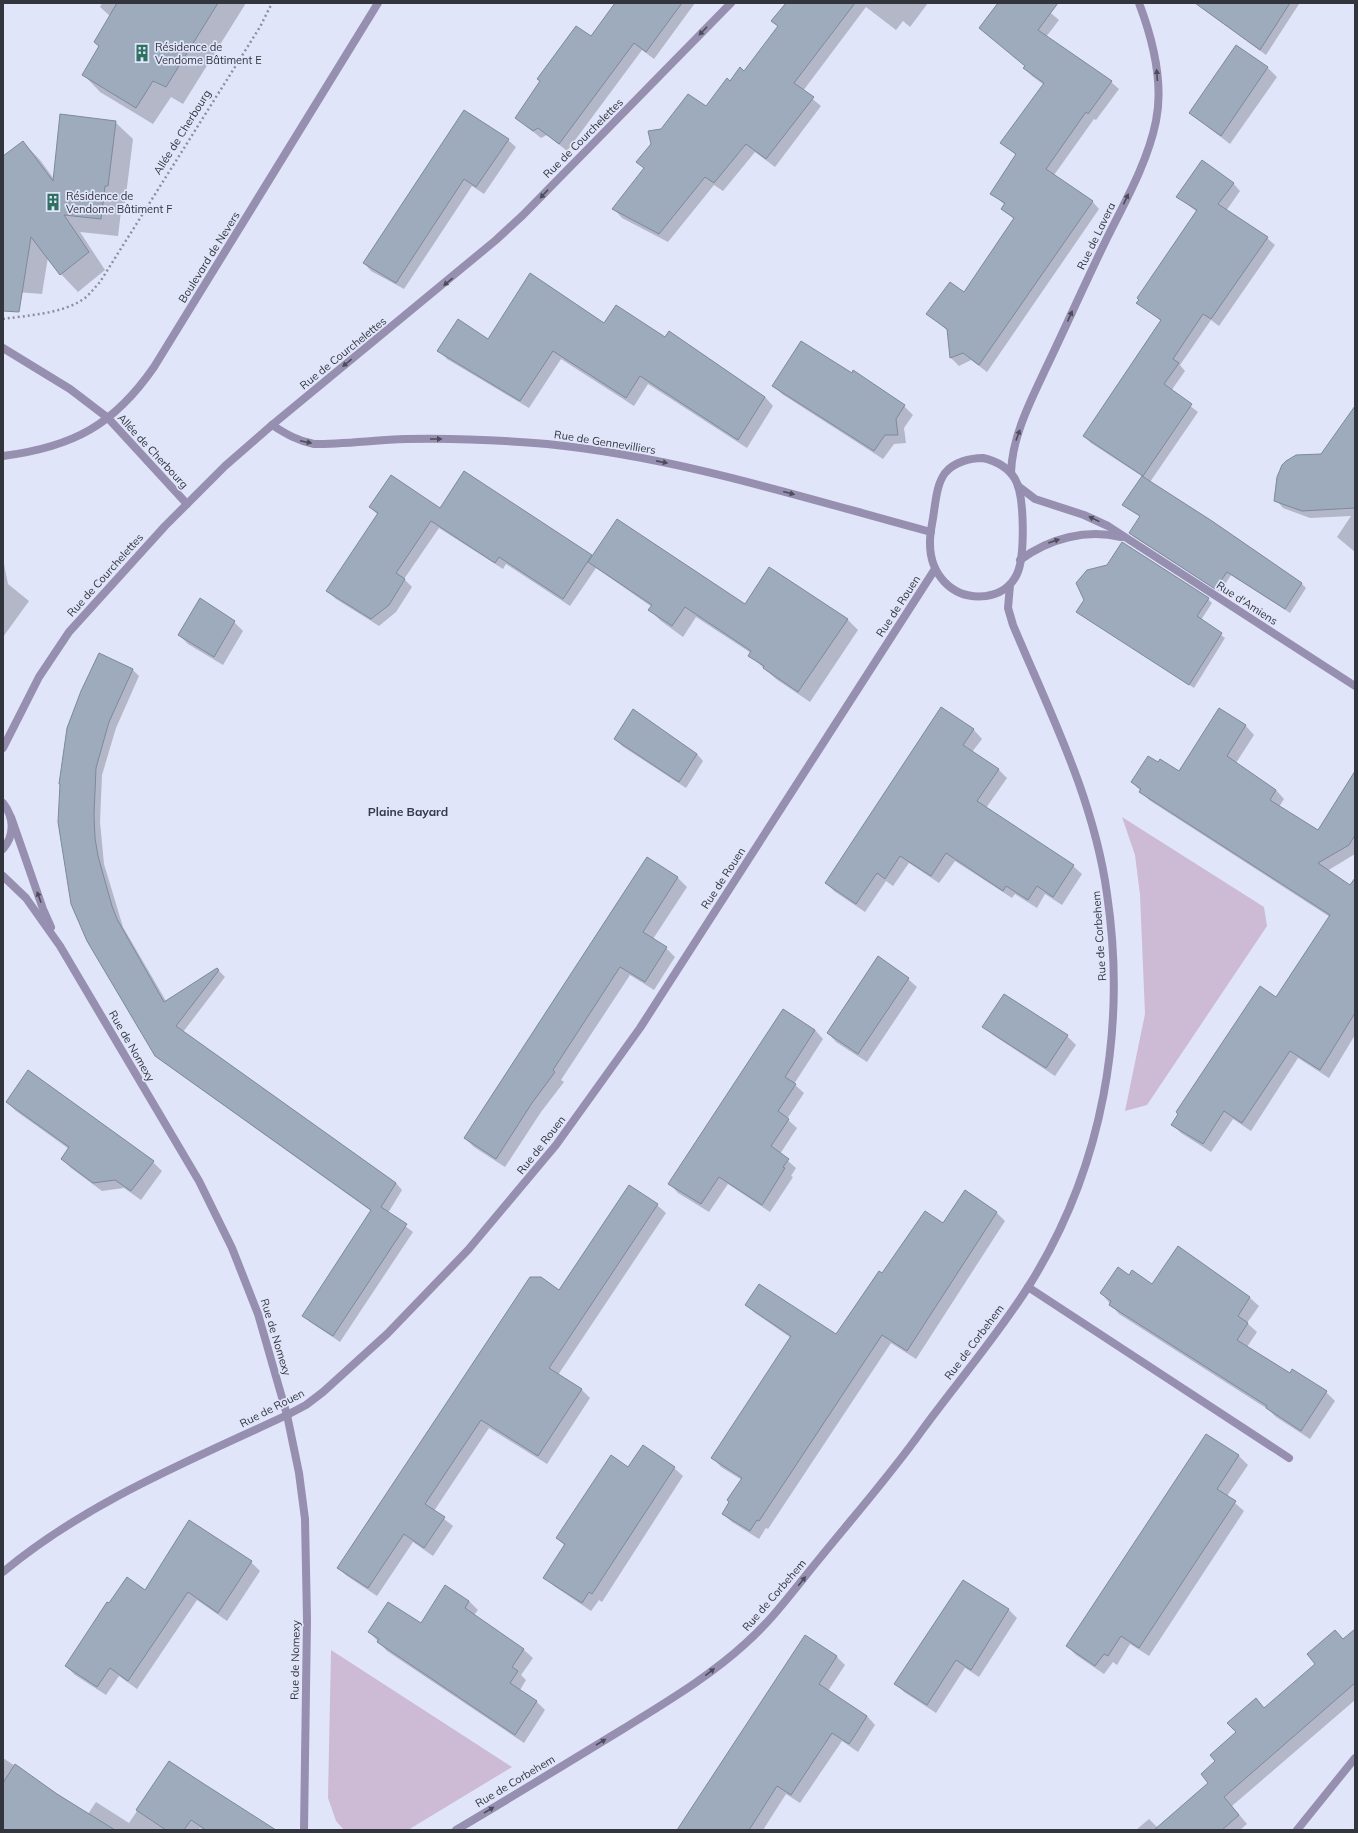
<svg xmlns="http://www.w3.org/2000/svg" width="1358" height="1833" font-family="Mulish,sans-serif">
	<rect width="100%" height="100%" fill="#e0e5fa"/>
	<g fill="#cdbbd5">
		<polygon points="1122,817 1264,907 1267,926 1147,1105 1125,1111 1145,1014 1140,895 1135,855"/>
		<polygon points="331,1650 512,1767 408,1830 344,1830 336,1821 328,1798"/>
	</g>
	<g fill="#0003">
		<polygon points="102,3 246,3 183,104 171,97 153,124 100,92 83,74 100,47 95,42 110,16 100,7"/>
		<polygon points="616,3 695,3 654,59 642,50 567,151 547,135 541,138 516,118 591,38"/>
		<polygon points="786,3 928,3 910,27 903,21 896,30 866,7 803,91 821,106 775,167 755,152 723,191 714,185 668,242 622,218 614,209 645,169 638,162 661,130 706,108 731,82 744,72 778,27 773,21"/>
		<polygon points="999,3 1039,3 1059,20 1046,37 1111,82 1119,89 1096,120 1094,119 1054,175 1092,201 1099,209 987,372 971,360 959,366 951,358 948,331 928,314 964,293 1014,219 1002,208 1005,205 991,193 1016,155 1002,143 1044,85 1032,76 1024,68 1026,66 980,28"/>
		<polygon points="1202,3 1297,3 1299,4 1266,55 1206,11 1200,5"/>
		<polygon points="1236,46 1268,68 1277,77 1230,144 1200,121 1191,113"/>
		<polygon points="115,122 133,139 125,203 122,203 118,236 80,232 105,270 78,292 61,274 48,257 42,294 3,291 3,158 23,142 40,160 54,179"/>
		<polygon points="508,140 516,147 484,194 472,186 404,289 371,271 364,263"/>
		<polygon points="1233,183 1240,191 1226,211 1267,238 1275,245 1219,326 1211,320 1180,365 1185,371 1171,391 1198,412 1150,482 1211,521 1302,584 1306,588 1290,613 1231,575 1220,592 1134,537 1130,533 1141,517 1123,505 1143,477 1091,443 1084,436 1161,321 1138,302 1197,212 1178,197"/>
		<polygon points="604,324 665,338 765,397 773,406 747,448 648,384 634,406 561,359 529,408 447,359 439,351 489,340"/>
		<polygon points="774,386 904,406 913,415 904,428 906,443 894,444 883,459 782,394"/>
		<polygon points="1355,436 1355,552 1337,537 1351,516 1310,518 1283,508 1276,500 1321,455"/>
		<polygon points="464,473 592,557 745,606 847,619 858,630 810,702 776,679 749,655 751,653 696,617 683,637 661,621 650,610 652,607 596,568 570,606 506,564 503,569 439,528 404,579 412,587 396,612 379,626 336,599 328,592 378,515 370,507 440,509"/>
		<polygon points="3,559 8,584 29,601 3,637"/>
		<polygon points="1208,599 1212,603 1201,620 1225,638 1194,688 1078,612"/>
		<polygon points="234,622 243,631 223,665 188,644 179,635"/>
		<polygon points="132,669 139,676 116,728 102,775 100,822 104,864 123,927 166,1001 217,969 225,977 183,1032 396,1183 402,1190 388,1213 413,1232 340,1342 310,1322 304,1315 371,1211 163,1062 156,1055 59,822"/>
		<polygon points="942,708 974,730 982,739 972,752 998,769 1007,778 986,808 1073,866 1082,874 1062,905 1045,894 1037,908 1015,894 1012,898 955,861 939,883 909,863 893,886 886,881 865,912 834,891 826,883"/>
		<polygon points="1220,709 1246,726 1254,735 1236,763 1276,790 1284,799 1279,807 1318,831 1355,798 1355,854 1327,871 1355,889 1355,1035 1329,1078 1298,1058 1251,1131 1233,1119 1211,1152 1181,1133 1173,1125 1276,998 1330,917 1149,800 1132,782 1179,772"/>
		<polygon points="615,739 697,754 703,761 686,788 622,746"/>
		<polygon points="647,858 678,878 687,887 653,939 666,948 675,957 654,990 630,975 561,1080 564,1082 541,1112 505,1167 474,1147 465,1138"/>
		<polygon points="908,979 917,987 867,1062 836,1042 828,1033"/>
		<polygon points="783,1010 815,1030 823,1039 794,1084 804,1093 787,1119 797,1128 780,1154 796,1168 791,1176 793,1177 770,1212 728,1184 709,1212 678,1193 670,1184"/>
		<polygon points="984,1026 1067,1036 1076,1045 1055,1076 993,1035"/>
		<polygon points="29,1072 153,1162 162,1171 141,1200 124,1188 102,1191 71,1168 62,1159 69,1149 16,1111 7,1102"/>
		<polygon points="629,1186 657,1205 666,1213 558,1375 582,1390 590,1398 547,1464 489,1428 434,1511 453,1526 433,1556 413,1542 377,1596 347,1576 338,1568 559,1291"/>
		<polygon points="997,1213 1005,1221 916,1359 891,1343 768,1529 766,1528 759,1539 732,1522 723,1514 742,1480 721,1467 713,1458 791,1338 755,1313 746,1305 837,1335 882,1274 944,1224"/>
		<polygon points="1178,1248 1250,1298 1259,1306 1247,1323 1257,1332 1247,1347 1290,1374 1326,1392 1335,1401 1310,1439 1276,1417 1269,1410 1119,1314 1101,1293 1130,1276 1153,1286"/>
		<polygon points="1207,1435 1239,1456 1248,1465 1227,1496 1244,1511 1149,1656 1130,1644 1117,1665 1113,1662 1104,1674 1076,1655 1067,1646"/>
		<polygon points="674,1468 683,1476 602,1602 599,1600 591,1611 554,1586 545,1577 565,1546 557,1538 628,1469"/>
		<polygon points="251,1562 260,1571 227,1621 197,1600 137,1689 119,1676 106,1695 75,1675 66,1666 145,1591"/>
		<polygon points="964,1581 1009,1610 1017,1618 979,1677 965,1668 936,1713 904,1692 896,1684"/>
		<polygon points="446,1587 469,1601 478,1610 474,1615 524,1650 533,1658 521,1675 526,1680 520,1690 536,1701 545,1710 524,1743 387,1651 369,1632 421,1625"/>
		<polygon points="1355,1630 1355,1700 1232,1806 1247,1824 1240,1830 1136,1830 1149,1819 1158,1828 1210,1783 1216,1761"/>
		<polygon points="836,1656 845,1665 828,1691 867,1716 875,1725 858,1752 842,1741 800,1803 786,1794 763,1830 678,1830"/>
		<polygon points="3,1758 88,1814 96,1802 129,1823 169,1763 226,1830 203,1830 200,1828 198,1830 3,1830"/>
	</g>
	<g fill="#9dabbc" stroke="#7d8a9b">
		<polygon points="117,3 218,3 166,87 153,81 136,108 82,75 99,46 94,42"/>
		<polygon points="615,3 682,3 646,52 634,43 559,144 538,128 533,131 515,118 540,81 537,79 576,26 591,36"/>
		<polygon points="786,3 855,3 794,83 814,97 766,159 746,144 714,183 705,177 659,234 612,209 644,168 636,162 651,144 648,131 661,129 688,94 706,106 727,78 730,81 740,67 744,71 778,26 771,21"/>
		<polygon points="998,3 1058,3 1038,30 1112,81 1088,114 1086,112 1046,169 1093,201 979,365 963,353 950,358 947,329 926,314 950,282 964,292 1014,218 1001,209 1005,203 990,194 1016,154 1000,143 1044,83 1023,68 1025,66 979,28"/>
		<polygon points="1195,3 1290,3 1260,50"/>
		<polygon points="1236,45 1268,67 1221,136 1189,113"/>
		<polygon points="464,110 509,139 476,187 464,179 396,283 363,263"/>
		<polygon points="60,114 116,121 108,186 105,186 101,219 64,215 89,252 60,275 31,237 19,312 3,311 3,156 23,141 53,181"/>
		<polygon points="1202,160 1234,183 1218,204 1268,237 1211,319 1203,314 1173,359 1179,363 1164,384 1192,404 1143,476 1083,436 1161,320 1136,303 1139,300 1137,298 1197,210 1176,197"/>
		<polygon points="530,273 604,323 616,305 665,337 669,331 765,397 738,440 640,376 626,398 553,351 520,401 437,351 458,319 488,339"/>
		<polygon points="801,341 852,373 853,370 905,405 896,419 898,435 885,435 874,451 772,386"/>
		<polygon points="1355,406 1355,508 1302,511 1274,501 1277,477 1282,465 1286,461 1296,455 1321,454"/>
		<polygon points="464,471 592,555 563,599 499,557 495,563 431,521 396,573 405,579 389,605 371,619 326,591 378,513 369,507 391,475 440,508"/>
		<polygon points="1142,476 1212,521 1302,583 1285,609 1227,572 1215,589 1129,533 1140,516 1122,505"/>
		<polygon points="617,519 745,604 769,567 848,619 798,692 763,668 764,666 748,656 751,651 685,607 672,626 648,610 652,605 588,562"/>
		<polygon points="1122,542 1209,598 1197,616 1222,633 1189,685 1076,612 1084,600 1076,583 1087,570 1107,565"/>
		<polygon points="200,598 235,621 214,657 178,635"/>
		<polygon points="99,653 133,669 109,722 96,768 94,815 95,838 98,856 112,906 117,919 164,1002 217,968 219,970 176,1026 396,1183 381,1207 407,1224 333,1336 302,1316 371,1210 155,1056 87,941 71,904 58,822 60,784 59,784 67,728 81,691"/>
		<polygon points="941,707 974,729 963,745 999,769 977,801 1074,865 1053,897 1037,886 1028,900 1006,886 1003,891 946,853 931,876 900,856 885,879 877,873 856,904 825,883"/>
		<polygon points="1219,708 1246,725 1227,756 1276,790 1270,800 1318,830 1355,771 1355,835 1349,845 1318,863 1350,885 1355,878 1355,1013 1320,1070 1290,1051 1242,1123 1224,1111 1203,1144 1171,1125 1178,1114 1176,1112 1260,986 1276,997 1330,915 1139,792 1141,789 1131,782 1148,756 1158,762 1160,759 1179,771"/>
		<polygon points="633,709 697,754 679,782 614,739"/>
		<polygon points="647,857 678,877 643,932 667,947 645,982 620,967 553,1070 555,1072 532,1103 496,1159 464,1138"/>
		<polygon points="878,956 909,978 858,1054 827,1033"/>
		<polygon points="1004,994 1068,1035 1046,1068 982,1027"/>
		<polygon points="783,1009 815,1030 785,1077 796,1084 778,1111 789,1119 771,1146 789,1159 783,1167 785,1168 762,1205 719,1177 701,1204 668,1184"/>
		<polygon points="28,1070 154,1161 131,1191 115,1180 93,1183 61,1159 69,1147 6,1102"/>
		<polygon points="629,1185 658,1204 549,1368 582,1389 538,1456 481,1420 425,1504 445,1517 424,1548 404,1534 368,1588 337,1568 530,1277 541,1277 559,1290"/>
		<polygon points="965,1190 997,1212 907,1351 882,1335 759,1521 757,1520 750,1531 722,1514 729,1502 727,1500 742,1478 711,1458 791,1336 745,1305 759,1284 836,1334 879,1271 882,1273 925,1211 943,1223"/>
		<polygon points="1178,1246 1250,1297 1238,1316 1248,1323 1237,1340 1290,1373 1292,1369 1327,1391 1301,1431 1266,1408 1267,1406 1109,1305 1111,1301 1100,1293 1118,1267 1129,1275 1132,1270 1152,1284"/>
		<polygon points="1206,1434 1239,1455 1217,1489 1236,1501 1139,1648 1121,1636 1108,1656 1104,1654 1095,1666 1066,1646"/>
		<polygon points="643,1445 675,1467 592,1594 589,1592 582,1603 543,1578 565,1544 556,1538 611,1455 628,1467"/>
		<polygon points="189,1520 252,1561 218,1613 188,1592 128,1681 110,1668 97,1687 65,1666 107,1602 109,1603 127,1577 145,1590"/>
		<polygon points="963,1580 1009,1609 971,1670 956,1660 927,1705 894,1684"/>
		<polygon points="445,1585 469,1601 465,1608 524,1649 512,1667 518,1671 510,1683 537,1701 515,1735 377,1642 379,1639 368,1632 388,1602 421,1623"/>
		<polygon points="1355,1629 1355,1683 1224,1797 1239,1815 1222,1830 1154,1830 1208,1783 1201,1774 1215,1761 1210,1755 1236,1732 1227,1723 1256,1698 1264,1708 1315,1664 1307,1654 1335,1630 1343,1639"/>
		<polygon points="805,1635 837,1656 819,1684 867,1716 857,1732 849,1744 832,1733 791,1795 777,1786 749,1830 677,1830"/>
		<polygon points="169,1761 201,1782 276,1830 206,1830 191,1820 184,1830 166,1830 136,1810"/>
		<polygon points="15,1764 57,1794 115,1830 3,1830 3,1783"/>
	</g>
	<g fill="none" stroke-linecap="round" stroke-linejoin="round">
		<path stroke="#8c909e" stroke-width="2.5" stroke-dasharray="2 3" stroke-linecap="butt" d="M3 319C29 315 63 314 85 298 91 293 95 287 100 282L260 27 272 3"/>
		<g stroke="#978fb0" stroke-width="8">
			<polyline points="1028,1287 1289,1458"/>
			<path d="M3 1572C87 1502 189 1461 287 1415"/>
		</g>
		<g stroke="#978fb0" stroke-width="8">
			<polyline points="3,348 70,389 108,418 187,504"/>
			<path d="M272 425C286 434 298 441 314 444 345 444 375 440 406 439 453 438 500 440 547 444 678 457 804 498 931 532"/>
			<path d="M3 456C73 447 114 425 154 367L378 3"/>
			<path d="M983 458C996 461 1008 467 1015 479 1025 496 1025 557 1017 574 1011 587 1000 594 986 596 952 600 929 574 930 541 930 531 933 521 934 511 936 499 937 484 945 473 954 462 970 458 983 458Z"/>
			<path d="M1011 473C1012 436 1031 400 1046 368 1067 324 1087 279 1108 236 1126 200 1148 161 1156 121 1164 82 1153 40 1139 3"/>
			<polyline points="1018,486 1035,499 1084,515 1108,526 1355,686"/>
			<path d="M1020 560C1050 538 1086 529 1121 537"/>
			<polyline points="3,748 39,677 69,632 165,526 225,466 272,425 496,240 523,215 731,3"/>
			<path d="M3 803C14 817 15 835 3 849"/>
			<polyline points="11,817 43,909 51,927"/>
			<polyline points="3,876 26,898 60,946 199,1181 232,1248 258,1314 287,1415 299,1473 305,1519 307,1619 304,1830"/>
			<polyline points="287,1415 306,1405 323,1392 387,1334 468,1250 556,1145 640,1028 935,569"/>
			<path d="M456 1830C512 1797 567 1763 623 1729 666 1702 709 1677 746 1643 774 1618 796 1587 820 1558 855 1515 891 1474 923 1429 959 1380 998 1335 1030 1284 1103 1167 1127 1029 1107 894 1094 799 1050 713 1013 625L1008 608 1010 585"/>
			<polyline points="1297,1830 1355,1758"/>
		</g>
	</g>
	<defs><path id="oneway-solid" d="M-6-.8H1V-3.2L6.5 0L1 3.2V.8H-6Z"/></defs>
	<g fill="#4c4c5a">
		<use href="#oneway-solid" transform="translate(703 31) rotate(134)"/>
		<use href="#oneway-solid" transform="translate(1157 75) rotate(-94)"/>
		<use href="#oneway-solid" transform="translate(544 194) rotate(133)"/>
		<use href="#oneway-solid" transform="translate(1126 199) rotate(-65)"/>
		<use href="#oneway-solid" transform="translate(448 282) rotate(141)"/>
		<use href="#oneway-solid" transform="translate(1070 316) rotate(-66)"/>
		<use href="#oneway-solid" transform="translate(347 363) rotate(141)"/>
		<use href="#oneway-solid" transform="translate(1018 435) rotate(-70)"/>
		<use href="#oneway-solid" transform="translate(436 439)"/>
		<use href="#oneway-solid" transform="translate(306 442) rotate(12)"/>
		<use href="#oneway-solid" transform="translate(662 462) rotate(11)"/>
		<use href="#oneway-solid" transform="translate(789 493) rotate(15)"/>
		<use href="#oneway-solid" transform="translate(1094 519) rotate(-154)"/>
		<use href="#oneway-solid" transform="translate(1054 541) rotate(-19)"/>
		<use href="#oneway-solid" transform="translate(39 897) rotate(-110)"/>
		<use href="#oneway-solid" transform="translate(802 1581) rotate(-51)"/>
		<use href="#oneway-solid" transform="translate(710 1672) rotate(-38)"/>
		<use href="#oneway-solid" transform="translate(601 1742) rotate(-31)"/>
		<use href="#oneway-solid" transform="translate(489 1810) rotate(-31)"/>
	</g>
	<defs>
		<g id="building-bare" transform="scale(1.38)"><path d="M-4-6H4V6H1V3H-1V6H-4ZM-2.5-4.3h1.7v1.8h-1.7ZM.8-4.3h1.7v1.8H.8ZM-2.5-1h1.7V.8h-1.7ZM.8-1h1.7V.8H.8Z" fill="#2f7161" stroke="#e0e5fa" stroke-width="2.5" paint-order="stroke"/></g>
	</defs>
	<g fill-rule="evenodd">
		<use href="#building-bare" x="142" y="53"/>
		<use href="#building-bare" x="53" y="202"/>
	</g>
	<g text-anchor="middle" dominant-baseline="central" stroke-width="3.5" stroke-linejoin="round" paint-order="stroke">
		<g font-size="11" fill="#33353d" stroke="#e0e5fa" text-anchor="start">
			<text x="155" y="47">Résidence de<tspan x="155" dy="13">Vendome Bâtiment E</tspan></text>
			<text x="66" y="196">Résidence de<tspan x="66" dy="13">Vendome Bâtiment F</tspan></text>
		</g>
		<g font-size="11" fill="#33353d" stroke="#e0e5fa">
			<text transform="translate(182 132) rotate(-58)">Allée de Cherbourg</text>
			<text transform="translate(583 138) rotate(-45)">Rue de Courchelettes</text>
			<text transform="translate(1096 236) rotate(-64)">Rue de Lavera</text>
			<text transform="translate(209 257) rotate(-58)">Boulevard de Nevers</text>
			<text transform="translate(343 353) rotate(-39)">Rue de Courchelettes</text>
			<text transform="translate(605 442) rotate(9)">Rue de Gennevilliers</text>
			<text transform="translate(153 451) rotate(47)">Allée de Cherbourg</text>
			<text transform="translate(105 575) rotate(-48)">Rue de Courchelettes</text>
			<text transform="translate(1247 603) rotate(33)">Rue d'Amiens</text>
			<text transform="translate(898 606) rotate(-57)">Rue de Rouen</text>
			<text transform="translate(723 878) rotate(-57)">Rue de Rouen</text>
			<text transform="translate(1099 936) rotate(-94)">Rue de Corbehem</text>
			<text transform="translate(132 1046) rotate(60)">Rue de Nomexy</text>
			<text transform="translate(541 1145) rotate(-52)">Rue de Rouen</text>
			<text transform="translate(276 1337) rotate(73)">Rue de Nomexy</text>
			<text transform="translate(974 1342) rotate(-53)">Rue de Corbehem</text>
			<text transform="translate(272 1408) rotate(-27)">Rue de Rouen</text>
			<text transform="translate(774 1595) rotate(-49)">Rue de Corbehem</text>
			<text transform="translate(295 1660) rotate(-89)">Rue de Nomexy</text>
			<text transform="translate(515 1781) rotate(-31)">Rue de Corbehem</text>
		</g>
		<g font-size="12" font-weight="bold" fill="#35394a" stroke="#e0e5fa">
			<text x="408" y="811">Plaine Bayard</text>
		</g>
	</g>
	<rect width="1358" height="1833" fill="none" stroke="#33353d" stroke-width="8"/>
</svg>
